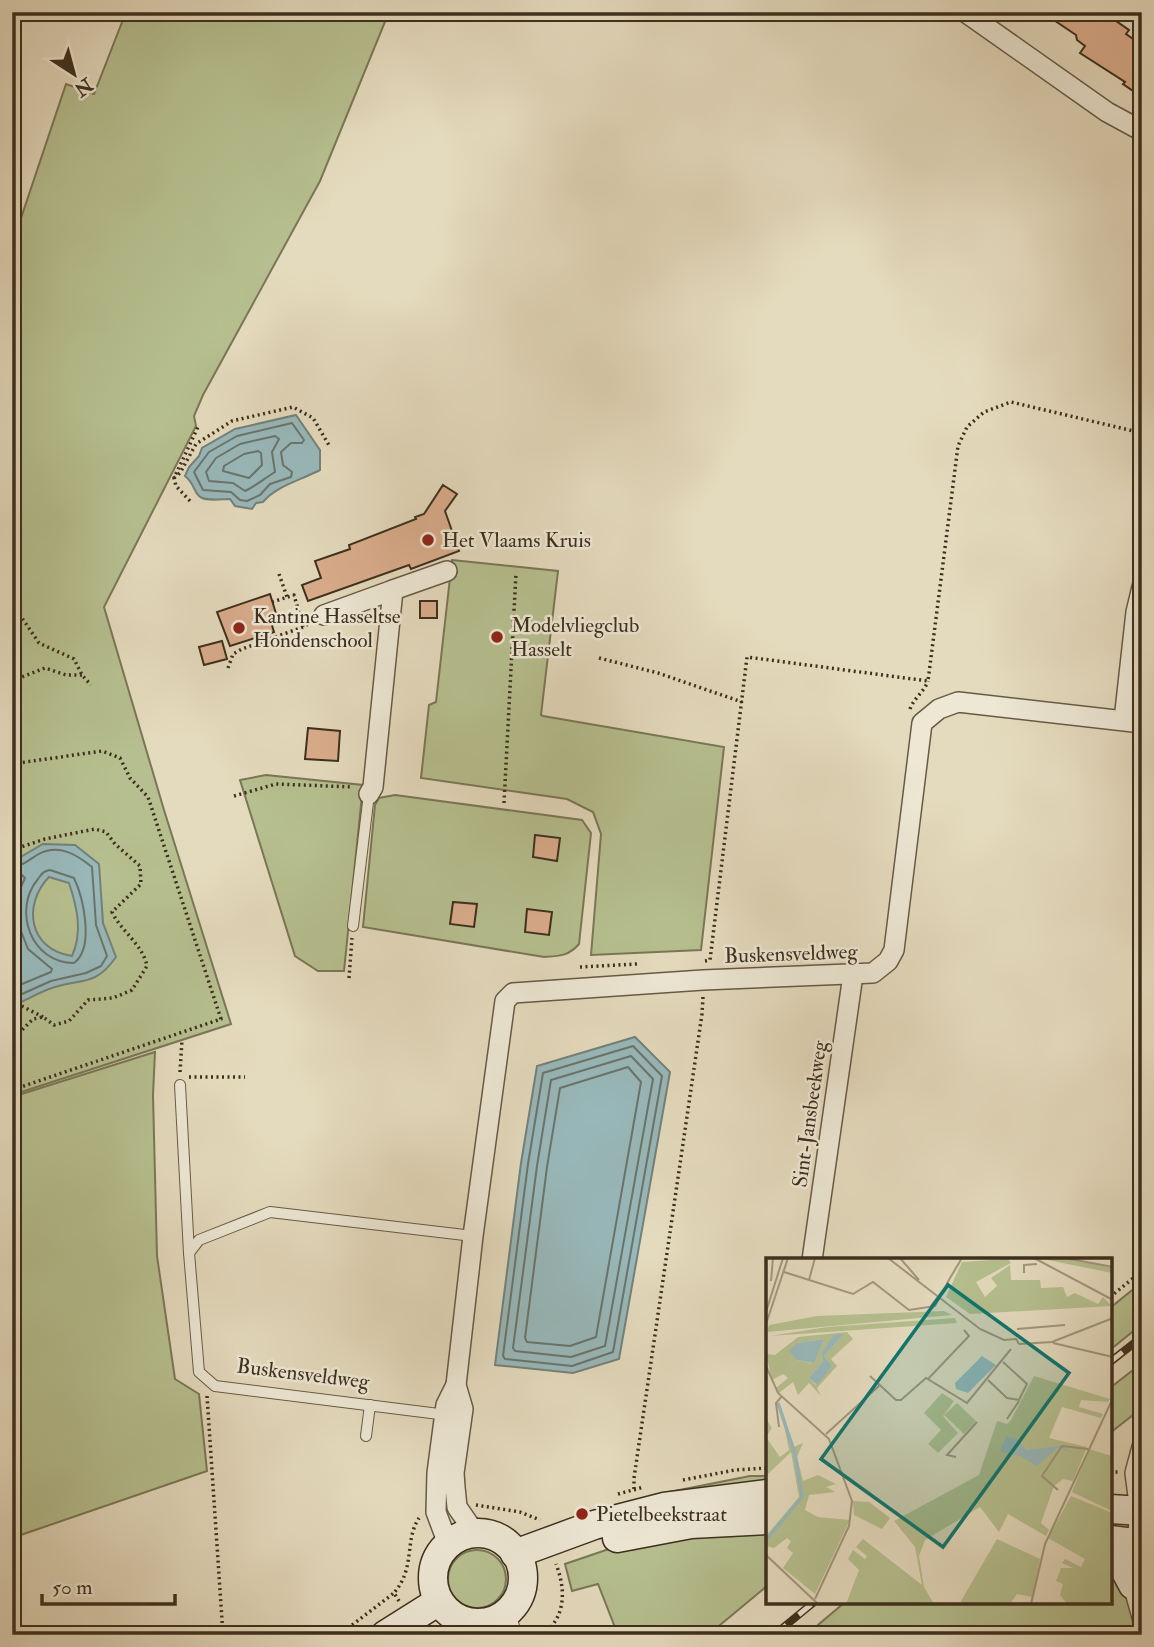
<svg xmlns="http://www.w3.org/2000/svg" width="1154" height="1647" font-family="'IM FELL Double Pica',serif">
	<rect width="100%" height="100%" fill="#e4dabd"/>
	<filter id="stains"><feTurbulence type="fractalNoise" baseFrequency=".00286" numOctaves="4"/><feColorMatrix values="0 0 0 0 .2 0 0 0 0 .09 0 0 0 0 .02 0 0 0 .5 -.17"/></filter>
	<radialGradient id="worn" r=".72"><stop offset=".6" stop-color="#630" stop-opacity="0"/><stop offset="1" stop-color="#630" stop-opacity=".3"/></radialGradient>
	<g fill="#b6bf8f" stroke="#7a7756" stroke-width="2">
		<polygon points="126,12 389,12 320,181 203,395 194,416 196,426 104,607 164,810 231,1024 12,1095 12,245 66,84 94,94"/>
		<polygon points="452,560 558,571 541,715 543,716 724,747 701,950 591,955 601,834 593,812 567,799 421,778 429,705 436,702"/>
		<polygon points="266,775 363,785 344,971 318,971 295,956 240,780"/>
		<path d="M395 795 582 820 591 833 579 944C569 956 559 956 544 957L363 927 375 805 379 798Z"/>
		<polygon points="155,1052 153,1095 157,1256 175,1379 199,1394 207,1471 12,1538 12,1097"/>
		<polygon points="1142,1282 1142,1324 1110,1350 1110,1308"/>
		<polygon points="1142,1363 1142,1408 1110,1433 1110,1388"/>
		<polygon points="750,1476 767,1476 767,1489 654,1495"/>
		<polygon points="767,1532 767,1586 708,1635 618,1635 598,1584 572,1591 565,1564 609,1549 684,1535"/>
		<circle cx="477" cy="1579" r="29"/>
		<polygon points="1110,1563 1125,1587 1139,1635 806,1635 844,1603 1110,1603"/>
	</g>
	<g fill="#98b8ba" stroke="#74817b" stroke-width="2" fill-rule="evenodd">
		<path d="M296 415 320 450V470C301 480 276 486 263 502L256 503 252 509 235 506 230 499C222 499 205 502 199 496 193 491 195 484 185 476L189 467 199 456 202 448 235 429Z"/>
		<path d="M43 844 75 845 99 864 103 923 116 957C95 987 82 978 52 988 42 991 32 997 21 1002L12 998V862ZM49 877 69 883C77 907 83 932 72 956 29 950 22 905 49 877Z"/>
		<polygon points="635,1037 670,1072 619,1359 573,1373 495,1365 521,1163 537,1066"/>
	</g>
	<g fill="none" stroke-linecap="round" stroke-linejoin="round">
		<g stroke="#6a746c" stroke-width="2">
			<polygon points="292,423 304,440 302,443 291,443 281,452 283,465 292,472 291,477 270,484 260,495 247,501 240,500 231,492 203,490 194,472 209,452 237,436"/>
			<path d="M275 436 279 439 272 452 275 472C265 478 256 486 245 491L233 483 209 481 206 472 216 458 240 444Z"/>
			<polygon points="258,451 261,453 262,465 249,478 223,471 224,466 244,454"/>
			<path d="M12 868C21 867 29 860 37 855 58 843 76 854 92 867L96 925 107 956 101 966 86 973 51 981 22 994 12 992"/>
			<path d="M50 870 74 878C83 897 95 948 74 963 31 963 12 910 38 879 42 873 44 871 50 870Z"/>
			<polyline points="12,876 22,875 25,878 20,889 17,921 28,949 52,969 51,972 22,984 12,983"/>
			<polygon points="633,1046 662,1076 613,1352 572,1366 505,1359 503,1356 528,1164 543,1073"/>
			<polygon points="631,1056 653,1079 605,1346 571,1357 515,1351 513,1348 537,1166 551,1080"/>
			<polygon points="628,1067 641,1082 596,1337 570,1346 527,1342 525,1338 547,1167 560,1088"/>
		</g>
	</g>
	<g fill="#daad8c" stroke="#3d2f1d" stroke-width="2">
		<polygon points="1042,12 1103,12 1129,30 1126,34 1142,45 1142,97 1123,84 1125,82 1080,53 1085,46 1077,40 1076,35"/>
		<polygon points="443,485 457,494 445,511 459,551 411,569 409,565 308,601 302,585 321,578 315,561 350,549 349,545 416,519 415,517 424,514"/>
		<polygon points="270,594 278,620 271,622 274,632 230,646 217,612"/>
		<rect x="420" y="601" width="17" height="17"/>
		<polygon points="222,641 227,659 204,665 199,647"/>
		<polygon points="308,728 340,731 338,761 305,759"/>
		<polygon points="535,835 560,838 557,861 533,857"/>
		<polygon points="453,902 477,904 474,927 450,924"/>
		<polygon points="527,909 552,912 549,935 525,932"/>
	</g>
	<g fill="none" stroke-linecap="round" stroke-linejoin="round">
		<g stroke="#675a45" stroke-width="12">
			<g id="service">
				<polyline points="353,926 369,794"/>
				<polyline points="180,1085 189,1253"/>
				<polyline points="447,1415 215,1386 199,1372 189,1253 199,1240 270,1212 473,1236"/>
				<polyline points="366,1436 370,1405"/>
				<polyline points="510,1609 516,1635"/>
				<polyline points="479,1623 491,1635"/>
			</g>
		</g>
		<g stroke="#675a45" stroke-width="22">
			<g id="minor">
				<polyline points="965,12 1107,112 1142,131"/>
				<polyline points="393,590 447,571"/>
				<polyline points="324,615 393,590 373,787 369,794"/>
				<polyline points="1124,720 1136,612 1142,587"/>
				<polyline points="812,1260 853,975"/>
				<polyline points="1142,1447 1135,1473 1140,1511 1133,1585 1142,1617"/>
				<polyline points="475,1533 457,1507 455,1487 454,1473 463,1409 456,1385 473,1236 505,1001 513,993 703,980 873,973 888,961 894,950 922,723 939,709 958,702 1142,723"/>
				<polyline points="448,1544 436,1512 437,1473 446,1405 456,1385"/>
			</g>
		</g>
		<g stroke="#3d2f1d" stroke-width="31">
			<g id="secondary">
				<polyline points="1110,1509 1142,1511"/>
				<circle cx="478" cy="1578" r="45"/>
				<polyline points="617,1538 691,1524 767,1520"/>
				<polyline points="1110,1540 1142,1544"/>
				<polyline points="1110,1552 1125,1570 1133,1585"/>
				<polyline points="515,1554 594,1525 664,1507 767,1494"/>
				<polyline points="385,1635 439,1601"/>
			</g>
		</g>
		<g stroke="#3d2f1d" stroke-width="3.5" stroke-dasharray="2 3.5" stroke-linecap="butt">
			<polyline points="174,478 180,473 196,444 232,421 293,407 313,418 330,447"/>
			<polyline points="190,501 176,486 174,478 198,427"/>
			<polyline points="279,574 287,597"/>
			<polyline points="272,602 294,595 303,627"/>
			<polyline points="12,620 22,618 39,643 74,659 82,675 91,685"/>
			<polyline points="599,658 658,673 742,702"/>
			<polyline points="228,668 233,654 242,649 303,627 310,623"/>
			<polyline points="12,681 45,668 66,675 82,675"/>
			<path d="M910 709C914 698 924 692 928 681"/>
			<polyline points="12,764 102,751 120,758 130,778 148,797 221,1019 12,1090"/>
			<polyline points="234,796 276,784 353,787"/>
			<polyline points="504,803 516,573"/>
			<path d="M12 850 45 839 95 829 106 832 115 844 140 866 141 884 112 912C121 931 143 945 147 966L132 990 113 998 88 1000 69 1021 54 1025 43 1017 33 1019 12 1040"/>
			<polyline points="705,961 710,960 747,657 928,681 958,446 967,427 984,412 1011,402 1142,433"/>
			<polyline points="580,967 637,964"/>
			<polyline points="349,978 352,938"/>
			<polyline points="12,1001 43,1017"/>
			<polyline points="180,1072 182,1040"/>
			<polyline points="189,1077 245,1077"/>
			<polyline points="1110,1297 1142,1271"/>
			<polyline points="207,1396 223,1635"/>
			<polyline points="1110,1472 1119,1472"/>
			<polyline points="683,1480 735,1470 767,1468"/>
			<polyline points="634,1489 634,1478 702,1014 703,997"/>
			<polyline points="618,1494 644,1487"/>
			<polyline points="476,1505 520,1512 540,1520"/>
			<path d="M399 1601 394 1593C416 1567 404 1541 419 1518"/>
			<polyline points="339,1635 394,1593"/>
			<path d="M543 1635C566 1616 566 1590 556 1564"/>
		</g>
		<use href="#service" stroke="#ede7d4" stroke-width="10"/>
		<use href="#minor" stroke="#ede7d4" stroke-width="19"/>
		<use href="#secondary" stroke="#ede7d4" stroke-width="28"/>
		<g stroke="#3d2f1d" stroke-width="8">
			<g id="rail">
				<polyline points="1110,1362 1142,1337"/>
				<polyline points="774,1635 813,1603"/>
			</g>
		</g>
		<use href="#rail" stroke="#ede7d4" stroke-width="5" stroke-dasharray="16" stroke-linecap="butt"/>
	</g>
	<g fill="#8f2418" stroke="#ede7d4" stroke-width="2.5">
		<circle cx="428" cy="540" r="7"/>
		<circle cx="239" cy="628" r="7"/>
		<circle cx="497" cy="637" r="7"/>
		<circle cx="582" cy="1514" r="7"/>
	</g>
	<g text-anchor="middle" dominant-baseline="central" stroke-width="5" stroke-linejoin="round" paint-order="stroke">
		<g font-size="21" fill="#3d2f1d" stroke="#ede7d4" text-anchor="start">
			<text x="442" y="540">Het Vlaams Kruis</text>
			<text x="253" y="616">Kantine Hasseltse<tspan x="253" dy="24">Hondenschool</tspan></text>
			<text x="511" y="625">Modelvliegclub<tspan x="511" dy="24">Hasselt</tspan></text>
			<text x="596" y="1514">Pietelbeekstraat</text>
		</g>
		<g font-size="21" fill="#3d2f1d" stroke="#ede7d4">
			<text transform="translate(791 954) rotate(-2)">Buskensveldweg</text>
			<text transform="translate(810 1114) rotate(-82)">Sint-Jansbeekweg</text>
			<text transform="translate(303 1374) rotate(7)">Buskensveldweg</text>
		</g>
	</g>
	<g transform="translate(766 1258)">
		<rect width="346" height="346" fill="#e4dabd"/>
		<path d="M272 0 309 2 346 10V15ZM242 1 245 5 210 24 219 39 231 28 225 20 244 7 245 22H274L275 30 297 29 301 39 309 35 332 46 337 39 346 48 204 56 180 39 196 4ZM178 53 186 57 1 74 3 67 51 58ZM189 60 191 65 4 78 61 69ZM81 74 87 81 65 101 71 108 51 130 55 138 43 125 32 137 27 124 13 135 10 130 22 120 17 116 6 122 0 96 9 97 32 79ZM78 76 58 98 66 108 50 127 43 120 57 103 55 96ZM58 81 46 105 31 102V85ZM268 118 344 141 342 144 315 142 313 149 337 156 335 160 296 149 283 180 321 189 307 223 297 221 288 228 275 265 283 272 280 278 242 256 233 274 214 249 159 282 153 298 158 329 168 346H80L93 312 82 301 87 292 99 301 101 298 90 289 97 281 156 327 149 289 128 263 213 217 231 163 241 166 245 162ZM176 135 188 143 177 158 192 175 172 195 162 186 175 172 158 155ZM191 145 210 163 198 176 178 157ZM14 147 28 189 37 185 31 199 37 223 52 217 70 226 60 229 69 234 43 237 39 252 52 259 84 262 49 336 17 310 27 295 21 290 25 283 21 280 8 290 0 288V278L33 239 25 194 0 218V161L6 170 0 179 14 199 23 192ZM323 191 346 198V253L306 234ZM305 238 346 255V346H301L294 337 297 326 290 323 295 310H307L296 305 299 301 315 309 319 301 282 280ZM87 243 103 244 124 260 116 271 88 257ZM231 281 274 301 266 339 251 336 244 346H197L195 343Z" fill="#b6bf8f" fill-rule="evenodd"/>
		<path d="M78 76 58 98 66 108 51 127 43 120 57 103 55 96 68 77ZM58 81 48 105 31 102 23 93 31 85ZM216 98 230 107 202 135 190 131 189 125ZM240 178 252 182 260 192 294 188 308 195 291 190 271 208 254 198 234 194Z" fill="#98b8ba"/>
		<path fill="none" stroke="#98b8ba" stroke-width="3.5" d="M0 282 36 239 29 196 12 145"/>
		<path fill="none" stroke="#a1967d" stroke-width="2" d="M122 0 214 71 238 82 250 81 253 86M134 0 153 22M268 0 347 42M299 0 347 9M18 14 87 36 107 24 143 52 169 48 184 20M258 15V7L271 6M184 20 196 0M43 22 49 0M5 23 7 0M164 49 180 28M0 54 17 0M0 66 22 0M251 71 299 67M287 85 347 99M253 86 286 84 347 60M0 108 12 135 63 181 86 243 83 268 49 341M104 118 130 142H135L160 120 201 145 245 91M162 121 203 78 198 72M222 122 241 140 253 142 261 126 237 104M241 161 253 143M13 169 10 145 16 138M60 176 114 127M190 199 181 197 211 164M292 232 276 218 296 188 322 191M0 297 52 346M265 346 279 286 347 140"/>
		<path fill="#0f766e" fill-opacity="0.15" stroke="#0f766e" stroke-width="3.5" d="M182 27 303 115 177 289 55 201Z"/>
		<rect width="346" height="346" fill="none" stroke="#3d2f1d" stroke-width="3.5"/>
	</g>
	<rect width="1154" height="1647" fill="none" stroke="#e4dabd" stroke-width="42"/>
	<rect x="14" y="14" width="1126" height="1619" fill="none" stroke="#3d2f1d" stroke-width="3.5"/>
	<rect x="21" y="21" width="1112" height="1605" fill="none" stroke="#3d2f1d" stroke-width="2"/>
	<g transform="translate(74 74) rotate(144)" stroke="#ede7d4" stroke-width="5" paint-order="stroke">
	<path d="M0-5L12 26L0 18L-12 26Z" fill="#3d2f1d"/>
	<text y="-10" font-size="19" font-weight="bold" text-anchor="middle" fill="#3d2f1d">N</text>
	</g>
	<path d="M42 1594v10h133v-10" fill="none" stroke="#3d2f1d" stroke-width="3.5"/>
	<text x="52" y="1594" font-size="21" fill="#3d2f1d" stroke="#ede7d4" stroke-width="5" paint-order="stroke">50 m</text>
	<rect width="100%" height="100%" filter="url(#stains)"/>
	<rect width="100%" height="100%" fill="url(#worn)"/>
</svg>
